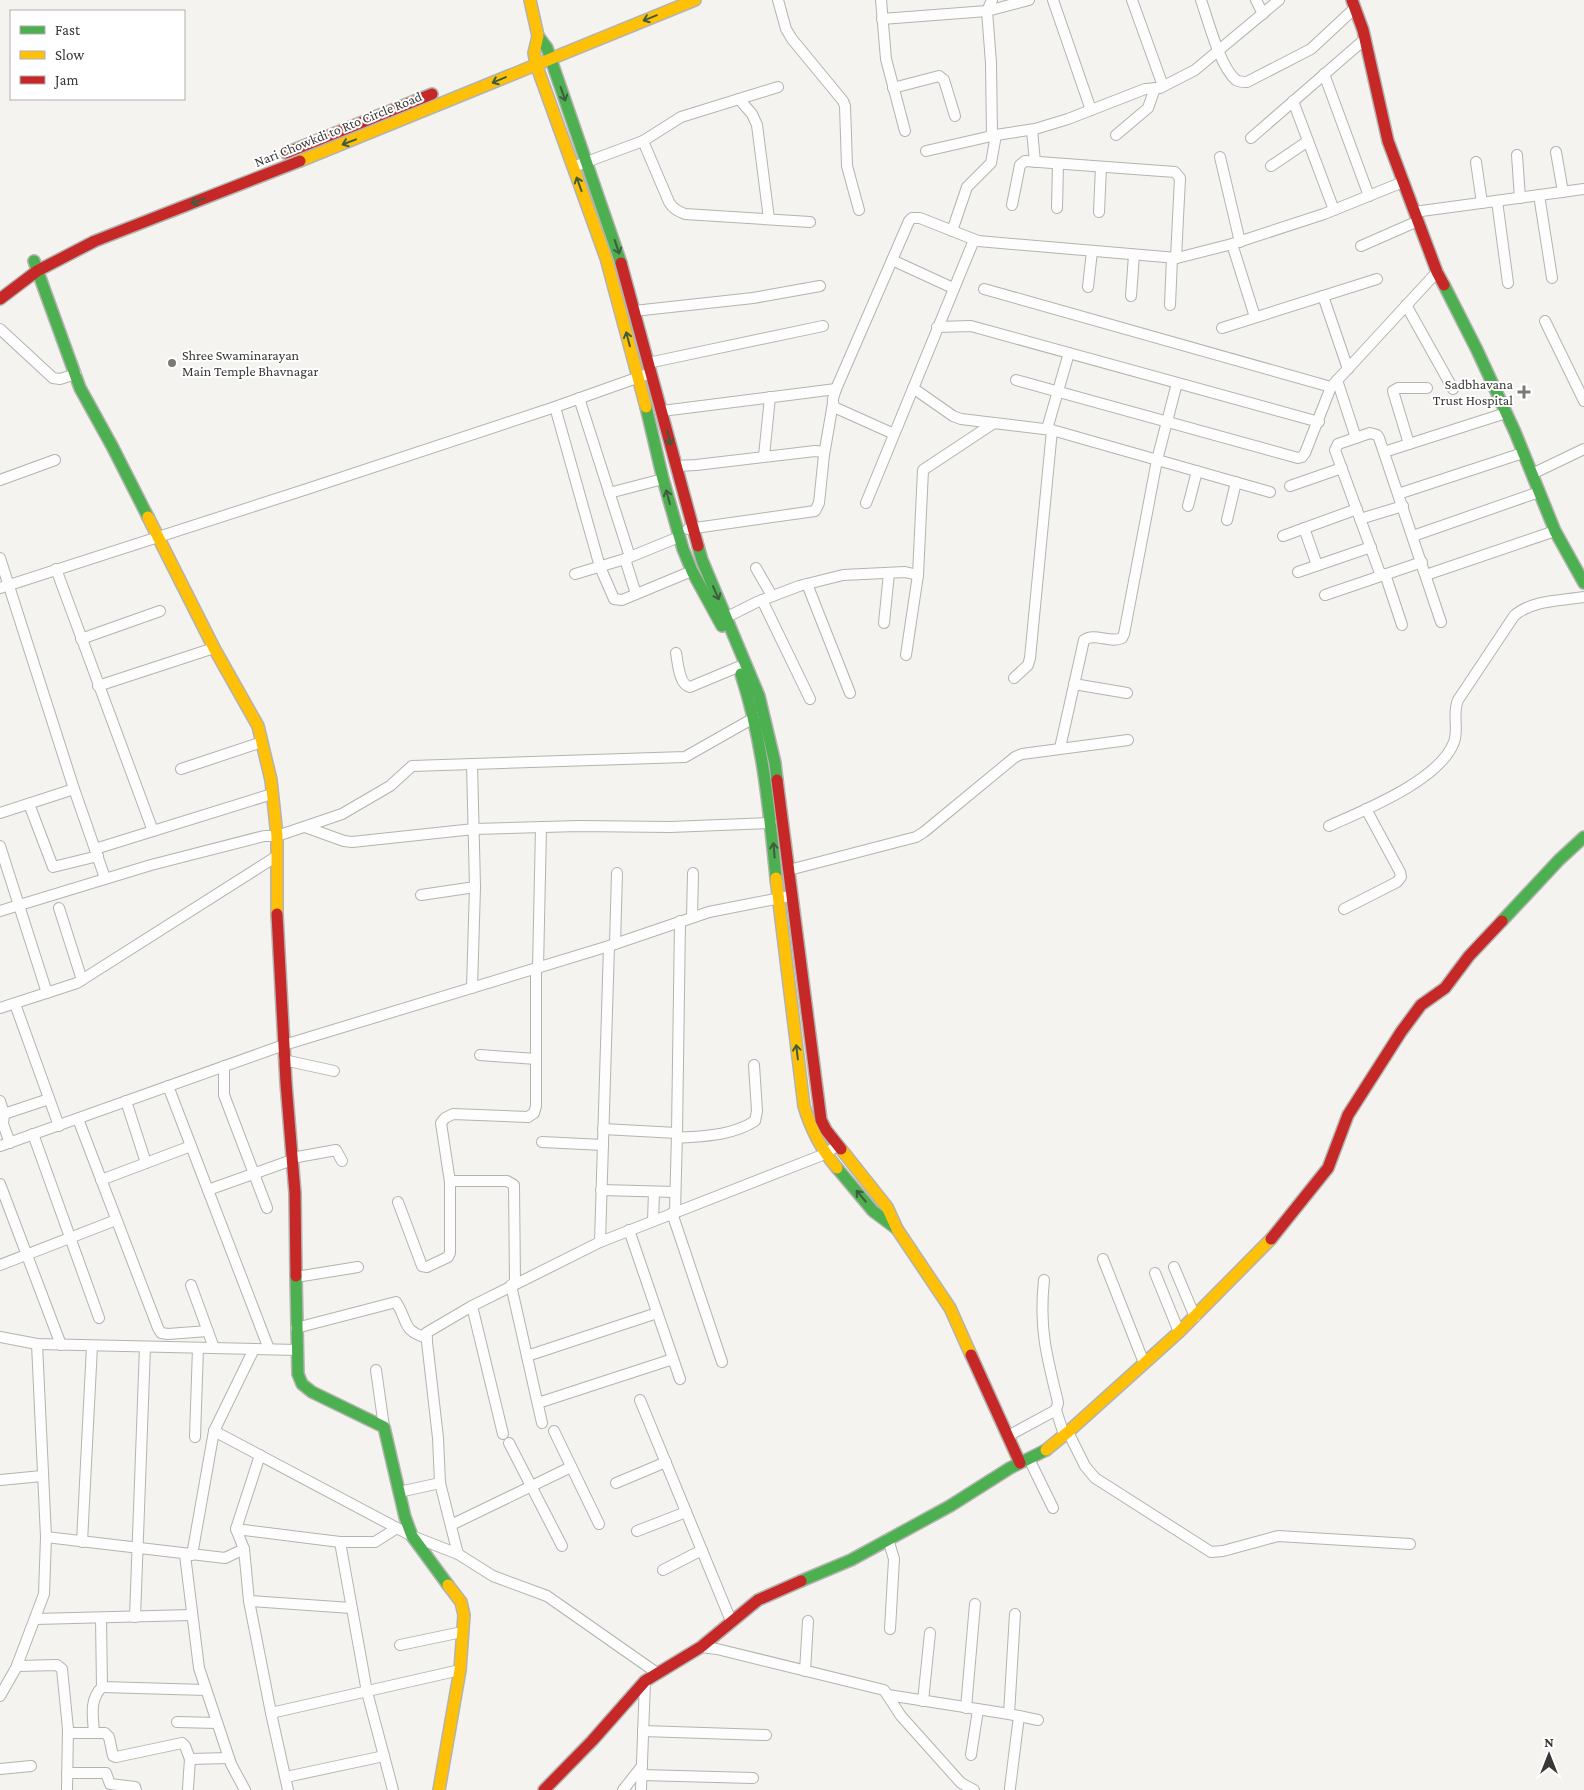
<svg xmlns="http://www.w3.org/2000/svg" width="1584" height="1790" font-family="'Crimson Pro',serif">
	<rect width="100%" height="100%" fill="#f4f3ef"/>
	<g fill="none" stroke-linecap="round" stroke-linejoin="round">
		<g stroke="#b3b3b0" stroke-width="12">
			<g id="street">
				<polyline points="778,0 786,29 792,39 843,101 845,106 847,166 859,210"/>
				<polyline points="881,0 886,59 905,131"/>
				<polyline points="1053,0 1091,110"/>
				<polyline points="1132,0 1163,86"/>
				<path d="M1201 0C1208 20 1220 67 1236 80 1239 82 1243 82 1247 82L1311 49 1355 8"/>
				<polyline points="1256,0 1263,14"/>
				<polyline points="882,19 987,11 1029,0"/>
				<polyline points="1324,74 1369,196"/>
				<polyline points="893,88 939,76 944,80 955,116"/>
				<polyline points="739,99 752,114 757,125 769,219"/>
				<polyline points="1293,101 1334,210"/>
				<polyline points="1032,130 1035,162"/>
				<polyline points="1116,135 1148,108 1155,88"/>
				<polyline points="992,136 991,63 987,11 992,0"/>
				<polyline points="1251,138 1365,39"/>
				<path d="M643 141 669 202C673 209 678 211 685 214L810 222"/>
				<polyline points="926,151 996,135 1035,129 1068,119 1145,89 1160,88 1195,70 1279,0"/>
				<polyline points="1556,152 1563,192"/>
				<polyline points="1517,155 1520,198"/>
				<polyline points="1220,157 1240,242"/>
				<polyline points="1476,162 1482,203"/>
				<polyline points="1271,166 1308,141"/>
				<polyline points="573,167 643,141 681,117 778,87"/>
				<polyline points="1539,195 1552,278"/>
				<polyline points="1497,201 1508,283"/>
				<polyline points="1012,205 1020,165 1025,161 1175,172 1180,178 1176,258"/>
				<polyline points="1057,208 1058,164"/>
				<polyline points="1099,212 1101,167"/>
				<polyline points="1414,212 1584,189"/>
				<polyline points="952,231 967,187 991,163 996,135"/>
				<polyline points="1232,244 1255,317"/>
				<polyline points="1361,246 1418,221"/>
				<polyline points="892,260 953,288"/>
				<polyline points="1088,287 1092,251"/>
				<polyline points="984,289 1331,387 1437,272"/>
				<polyline points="1131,296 1134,255"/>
				<polyline points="1323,296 1348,369"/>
				<polyline points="1170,305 1172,258"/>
				<polyline points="1406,305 1453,389"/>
				<polyline points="634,311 753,298 820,286"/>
				<polyline points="1545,321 1584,401"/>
				<polyline points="937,327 971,326 1319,422"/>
				<polyline points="1222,328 1377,279"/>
				<polyline points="0,329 53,378 60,379 76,374"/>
				<polyline points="648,363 823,326"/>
				<polyline points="1016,380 1298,458 1302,457 1305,453 1331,387"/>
				<polyline points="1337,380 1356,438"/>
				<polyline points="913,388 953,416 961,419 1052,430 1270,492"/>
				<polyline points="579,398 630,557"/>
				<polyline points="555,407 600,567 614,599 622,600 692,571"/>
				<polyline points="662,411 836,389"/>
				<polyline points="1047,429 1069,353"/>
				<path d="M894 434 836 408C830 403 834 396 836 389L909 221 912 218H920L978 241 1177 258 1232 244 1324 214 1403 182"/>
				<polyline points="1409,444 1393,391 1398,388 1427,388"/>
				<polyline points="1384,452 1506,413"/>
				<polyline points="764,456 770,397"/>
				<polyline points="676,466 696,465 815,451 824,452"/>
				<polyline points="1532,474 1584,449"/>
				<polyline points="0,480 55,460"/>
				<polyline points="1290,486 1342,468"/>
				<polyline points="609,493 663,479"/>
				<polyline points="1398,494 1523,453"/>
				<polyline points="866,503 974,240"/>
				<polyline points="1188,506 1197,471"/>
				<polyline points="1360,519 1403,506"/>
				<polyline points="1227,520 1236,482"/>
				<polyline points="1304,528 1317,565"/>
				<polyline points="688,529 815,511 819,503 824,455 833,403"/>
				<polyline points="1283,536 1357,509"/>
				<polyline points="1413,536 1539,492"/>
				<polyline points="0,558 74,789 105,878"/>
				<polyline points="625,559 636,594"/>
				<polyline points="756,568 772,596"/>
				<polyline points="56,569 153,831 272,794"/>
				<polyline points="1298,572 1371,547"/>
				<polyline points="575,574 625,559 679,537"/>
				<polyline points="1385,574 1402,625"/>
				<polyline points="1426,575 1555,531"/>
				<polyline points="1381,576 1335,450 1338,444 1370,433 1377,435 1379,438 1441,622"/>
				<polyline points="807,584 850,693"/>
				<polyline points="0,588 304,490 555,407 645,375"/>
				<polyline points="1325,595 1422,562"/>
				<polyline points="762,600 810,699"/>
				<polyline points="727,617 757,602 799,586 843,575 905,572 918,575"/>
				<polyline points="884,623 889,573"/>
				<polyline points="81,639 160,611"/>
				<path d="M676 653C678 663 679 685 690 687L738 667"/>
				<polyline points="906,655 918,575 923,470 994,423"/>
				<polyline points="1014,678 1028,665 1030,658 1052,430"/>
				<polyline points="1074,684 1127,693"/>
				<polyline points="98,686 214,648"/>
				<path d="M1060 748 1084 640C1095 632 1110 644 1122 638L1124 634 1157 460 1177 383"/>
				<polyline points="472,764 475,887 472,988"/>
				<polyline points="181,769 262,742"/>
				<polyline points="29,804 53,867 98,856"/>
				<polyline points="0,813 74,789"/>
				<path d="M1329 826C1365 810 1440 780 1454 742 1459 728 1452 714 1458 700L1514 616C1531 600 1561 601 1584 597"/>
				<polyline points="305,827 344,841 352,842 474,829 579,826 670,827 771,823"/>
				<polyline points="0,846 47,993"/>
				<polyline points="95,849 153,831"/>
				<polyline points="789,870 916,837 924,832 1015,757 1022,754 1128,740"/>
				<polyline points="421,895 475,887"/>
				<polyline points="59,908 82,980"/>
				<polyline points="1344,909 1397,882 1401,877 1400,872 1366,809"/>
				<polyline points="0,911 151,865 264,836 277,836 342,814 390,786 412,766 685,757 759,715"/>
				<polyline points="692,917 693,873"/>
				<polyline points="615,944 617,873"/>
				<polyline points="538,968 541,827"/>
				<polyline points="15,1004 59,1126"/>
				<polyline points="0,1008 77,983 277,856"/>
				<polyline points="480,1055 536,1059"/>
				<polyline points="284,1060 334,1071"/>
				<polyline points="224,1066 224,1095 267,1208"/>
				<polyline points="168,1086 269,1349"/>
				<polyline points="0,1101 4,1114 3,1124 10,1143"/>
				<polyline points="126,1101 146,1163"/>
				<polyline points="4,1114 49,1099"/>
				<polyline points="78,1119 158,1328 161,1333 168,1334 208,1331"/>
				<polyline points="603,1129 677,1133"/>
				<polyline points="33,1134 99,1318"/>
				<path d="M677 1138C704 1136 731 1136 755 1121L757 1111 754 1065"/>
				<polyline points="542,1142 603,1145"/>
				<polyline points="0,1146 284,1045 609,946 709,912 785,897"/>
				<polyline points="292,1158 336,1150 342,1161"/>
				<polyline points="101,1180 191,1146"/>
				<polyline points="450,1181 507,1181 514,1185 515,1283"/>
				<polyline points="0,1184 61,1345"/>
				<polyline points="208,1190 292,1160"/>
				<polyline points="601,1190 675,1192"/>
				<polyline points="398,1202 422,1266 427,1267 448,1257 450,1253 450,1182 441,1123 445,1118 453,1114 528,1117 534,1113 536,1106 536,968"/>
				<polyline points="675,1212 677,1133 680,921"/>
				<polyline points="672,1213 722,1362"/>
				<polyline points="653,1221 654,1192"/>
				<polyline points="629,1230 680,1379"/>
				<polyline points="600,1242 609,946"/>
				<polyline points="1103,1259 1144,1363"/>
				<polyline points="0,1265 116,1220"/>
				<polyline points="1174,1267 1195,1317"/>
				<polyline points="1155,1273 1179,1332"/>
				<polyline points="296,1277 358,1267"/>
				<path d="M1044 1280C1039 1326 1046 1354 1057 1398L1058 1403 1056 1410 1064 1435"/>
				<polyline points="191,1285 214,1348"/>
				<polyline points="511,1285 542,1423"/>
				<polyline points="472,1306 503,1434"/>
				<path d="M296 1328 396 1302C409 1322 401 1330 427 1338"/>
				<polyline points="0,1337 37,1344 298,1350"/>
				<polyline points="527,1356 657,1313"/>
				<polyline points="376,1370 384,1427"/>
				<polyline points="640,1400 731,1621"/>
				<polyline points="538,1403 673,1359"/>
				<polyline points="214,1431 412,1536 458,1554 493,1576 547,1596 657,1673"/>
				<polyline points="554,1431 599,1524"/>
				<polyline points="1068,1432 1085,1466 1095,1478 1211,1552 1223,1551 1278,1536 1410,1544"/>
				<polyline points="1008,1436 1056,1410"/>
				<polyline points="195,1437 198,1348"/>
				<polyline points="509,1443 562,1546"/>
				<polyline points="260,1455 236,1529 244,1549 249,1601 271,1713 288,1790"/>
				<polyline points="1029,1459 1053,1508"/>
				<polyline points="0,1480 42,1476"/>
				<polyline points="616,1483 666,1462"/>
				<polyline points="399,1492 440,1483"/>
				<polyline points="451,1525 571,1467"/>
				<polyline points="236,1529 340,1542 375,1542 397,1528"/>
				<polyline points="637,1531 686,1512"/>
				<polyline points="46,1537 225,1558 244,1549"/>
				<polyline points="888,1539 894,1559 890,1629"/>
				<polyline points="82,1542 92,1346"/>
				<polyline points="340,1542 367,1692 393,1790"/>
				<polyline points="458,1554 440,1483 438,1438 426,1333 472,1306 600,1242 825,1154 838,1145"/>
				<polyline points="185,1555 199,1668 231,1764 245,1790"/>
				<polyline points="192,1555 214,1431 254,1349"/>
				<polyline points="663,1570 702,1550"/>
				<polyline points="249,1601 351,1608"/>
				<polyline points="135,1617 145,1347"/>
				<polyline points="101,1618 102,1687 206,1690"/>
				<polyline points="35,1619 192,1615"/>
				<polyline points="400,1645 462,1632"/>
				<polyline points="701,1647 717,1649 884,1690 901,1716 961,1783 974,1790"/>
				<polyline points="17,1666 57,1665 62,1669 68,1729 67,1790"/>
				<polyline points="805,1671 808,1621"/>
				<polyline points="888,1695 1009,1714 1038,1720"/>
				<polyline points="0,1696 16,1668 44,1594 46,1537 37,1344"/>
				<polyline points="923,1701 930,1633"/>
				<polyline points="966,1708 975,1604"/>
				<polyline points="271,1713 460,1670"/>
				<polyline points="1009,1714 1015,1614"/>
				<polyline points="177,1722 217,1723"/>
				<polyline points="643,1731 766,1735"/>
				<polyline points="68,1733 105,1733 109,1737 113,1756 116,1757 182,1743 185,1746 190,1759 229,1758"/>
				<path d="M94 1733C93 1716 89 1700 102 1687"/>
				<polyline points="971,1755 978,1710"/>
				<polyline points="0,1769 31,1766"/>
				<polyline points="67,1773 106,1773 110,1784 135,1787 136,1790"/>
				<polyline points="641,1775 753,1778"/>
				<polyline points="286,1777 384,1756"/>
				<polyline points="188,1788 190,1759"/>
				<polyline points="1010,1788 1019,1716"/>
				<polyline points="623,1790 642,1766"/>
				<polyline points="641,1790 645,1681"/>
			</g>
		</g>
		<g stroke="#b3b3b0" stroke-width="14">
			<g id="fast">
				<polyline points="538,36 547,48 621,263"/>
				<polyline points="34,261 80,388 112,446 148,517"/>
				<polyline points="1444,285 1477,350 1515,432 1555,531 1584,583"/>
				<polyline points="646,407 663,479 683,549 692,571 722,626"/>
				<polyline points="698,546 702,560 759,696 775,763 777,780"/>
				<path d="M741 674C763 741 769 809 776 878"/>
				<polyline points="1502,921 1559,860 1584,837"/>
				<polyline points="837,1168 873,1211 897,1229"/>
				<polyline points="296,1276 298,1374 302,1384 312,1392 384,1427 405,1517 412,1536 448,1585"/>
				<polyline points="801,1581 851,1560 950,1506 1010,1468 1046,1450"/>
			</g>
		</g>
		<g stroke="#b3b3b0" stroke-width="14">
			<g id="slow">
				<polyline points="530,0 538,36 534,53 536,64 606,258 646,407"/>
				<polyline points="300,161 695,0"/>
				<polyline points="148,517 214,648 258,726 271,780 277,836 277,914"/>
				<path d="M776 878 804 1106C811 1130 821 1149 837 1168"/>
				<polyline points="841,1149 887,1207 897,1229 950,1308 971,1355"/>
				<polyline points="1046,1450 1068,1432 1179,1332 1271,1239"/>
				<polyline points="439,1790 460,1670 464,1615 461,1602 448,1585"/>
			</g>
		</g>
		<g stroke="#b3b3b0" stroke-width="14">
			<g id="jam">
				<polyline points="1352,0 1363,30 1388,141 1437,272 1444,285"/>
				<polyline points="286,153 432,94"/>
				<polyline points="621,263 698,546"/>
				<polyline points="0,299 37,271 95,241 300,161"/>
				<polyline points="777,780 821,1120 826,1130 841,1149"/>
				<polyline points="277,914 286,1083 295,1193 296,1276"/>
				<polyline points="1271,1239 1328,1168 1348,1115 1401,1032 1421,1005 1445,988 1469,956 1502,921"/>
				<polyline points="971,1355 1020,1463"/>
				<polyline points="544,1790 592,1741 645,1681 701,1647 758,1600 801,1581"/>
			</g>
		</g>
		<use href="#street" stroke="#fdfdfd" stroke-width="10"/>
		<use href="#fast" stroke="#4caf50" stroke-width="11"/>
		<use href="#slow" stroke="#ffc107" stroke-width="11"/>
		<use href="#jam" stroke="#c62828" stroke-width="11"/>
	</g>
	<defs><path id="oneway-shaft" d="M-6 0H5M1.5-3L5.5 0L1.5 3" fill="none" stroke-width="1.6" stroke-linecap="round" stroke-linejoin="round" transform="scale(1.25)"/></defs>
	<g stroke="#3f5c3e">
		<use href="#oneway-shaft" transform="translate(650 18) rotate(158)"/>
		<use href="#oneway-shaft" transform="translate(499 80) rotate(157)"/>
		<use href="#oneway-shaft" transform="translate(563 94) rotate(71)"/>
		<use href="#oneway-shaft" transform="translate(349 142) rotate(159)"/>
		<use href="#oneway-shaft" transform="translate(579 184) rotate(-110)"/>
		<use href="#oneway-shaft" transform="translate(198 201) rotate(159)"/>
		<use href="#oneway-shaft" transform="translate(617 247) rotate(71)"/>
		<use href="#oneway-shaft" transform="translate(628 339) rotate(-105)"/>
		<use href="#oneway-shaft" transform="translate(669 438) rotate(76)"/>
		<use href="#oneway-shaft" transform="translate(668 497) rotate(-105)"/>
		<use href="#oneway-shaft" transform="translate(716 593) rotate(66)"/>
		<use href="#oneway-shaft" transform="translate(774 850) rotate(-95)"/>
		<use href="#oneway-shaft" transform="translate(797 1052) rotate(-97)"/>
		<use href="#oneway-shaft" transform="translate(861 1196) rotate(-130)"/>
	</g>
	<g fill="#7a7977" stroke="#fff" stroke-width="2">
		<circle cx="172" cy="363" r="5"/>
		<path d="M1521.5 384.5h5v5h5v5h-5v5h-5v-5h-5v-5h5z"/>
	</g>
	<g text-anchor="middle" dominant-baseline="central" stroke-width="4" stroke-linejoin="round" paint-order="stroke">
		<g font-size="14" fill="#393836" stroke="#fff">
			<text transform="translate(338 129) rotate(-22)">Nari Chowkdi to Rto Circle Road</text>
		</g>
		<g font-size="14" fill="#393836" stroke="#fff" text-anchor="start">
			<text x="182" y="355">Shree Swaminarayan<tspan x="182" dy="16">Main Temple Bhavnagar</tspan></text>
			<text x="1513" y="384" text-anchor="end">Sadbhavana<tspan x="1513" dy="16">Trust Hospital</tspan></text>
		</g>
	</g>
	<rect x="10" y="10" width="175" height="90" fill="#ffffff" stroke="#b0afaf"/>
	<rect x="20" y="26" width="25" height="8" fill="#4caf50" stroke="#b0afaf"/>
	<text x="55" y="35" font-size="15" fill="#393836">Fast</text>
	<rect x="20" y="51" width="25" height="8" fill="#ffc107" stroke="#b0afaf"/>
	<text x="55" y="60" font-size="15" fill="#393836">Slow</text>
	<rect x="20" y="76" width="25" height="8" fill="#c62828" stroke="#b0afaf"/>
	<text x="55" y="85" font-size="15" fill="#393836">Jam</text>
	<g transform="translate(1549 1755)" stroke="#ffffff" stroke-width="4" paint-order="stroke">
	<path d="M0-4L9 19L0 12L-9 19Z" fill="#393836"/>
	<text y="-8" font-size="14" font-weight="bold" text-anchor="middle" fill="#393836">N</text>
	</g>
</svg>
